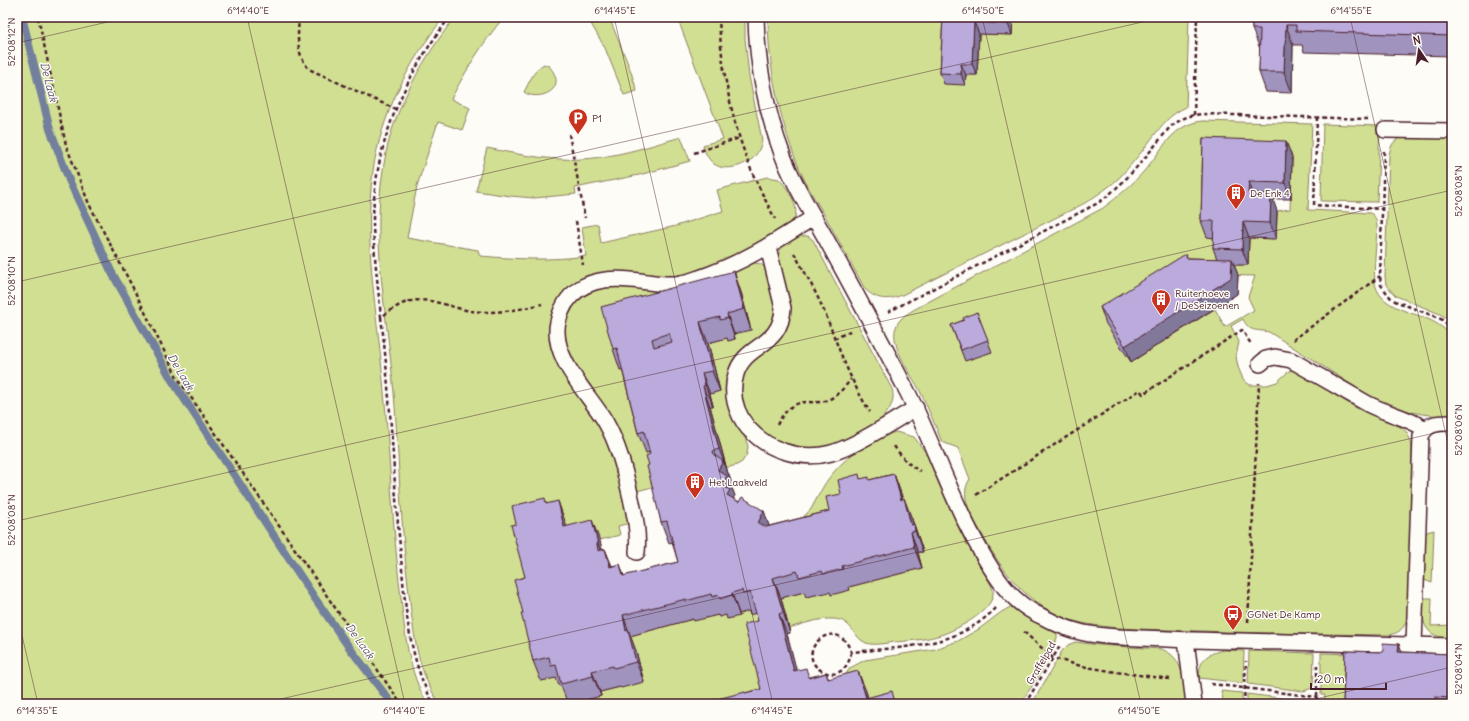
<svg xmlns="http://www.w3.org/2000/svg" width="1469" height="721" font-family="Delius,sans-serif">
	<rect width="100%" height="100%" fill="#fdfcf7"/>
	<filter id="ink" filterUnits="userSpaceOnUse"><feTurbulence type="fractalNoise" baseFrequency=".025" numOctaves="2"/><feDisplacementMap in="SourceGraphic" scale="8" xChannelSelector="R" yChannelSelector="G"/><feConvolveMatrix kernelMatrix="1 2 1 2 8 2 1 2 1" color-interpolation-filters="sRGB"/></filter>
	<g filter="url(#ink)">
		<g fill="#d1df93" stroke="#8e7f5f" fill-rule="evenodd">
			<path d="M17 17H444C409 61 381 115 373 171 363 241 377 311 383 381 390 453 392 526 401 598 405 633 408 673 428 704H17Z"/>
			<path d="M455 17H504C483 42 466 70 451 99L470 108 462 130 438 122 417 186 407 238 478 250 480 256C516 259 551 261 586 256L582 227 598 224 601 243 676 226 723 211 717 190 767 177 779 179C787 187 799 205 795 217 788 234 703 272 683 276 663 279 645 272 626 273 611 273 595 278 581 281L552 323 614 457 630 523 618 526 620 535 572 547 532 597 541 681 557 677 563 685 568 704H440C415 670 413 625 408 585 401 525 399 466 395 406 389 320 368 239 386 153 396 104 425 56 455 17Z"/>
			<polygon points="591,17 609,17 630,69 637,91 624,95 605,48 590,22 589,18"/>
			<path d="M677 17H745V38L749 76 762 140C761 146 758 154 752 159 743 166 725 172 714 164 708 159 705 153 703 145L723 139Z"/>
			<path d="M768 17H951L965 85 966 75H977L979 34 1012 35 1005 17H1189L1186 107C1169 115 1163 124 1152 138 1142 152 1131 165 1120 177 1110 187 1097 195 1085 203L902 295C888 301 876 300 865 289 851 264 838 239 824 214 814 198 804 181 797 163 779 117 768 66 768 17Z"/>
			<path d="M544 64 549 66C571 91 536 102 524 92 529 83 534 69 544 64Z"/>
			<path d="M1202 121 1312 124 1308 210 1370 213C1376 216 1376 220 1377 226 1377 240 1372 275 1376 287 1383 308 1412 312 1430 320 1438 324 1446 329 1452 336V417L1422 414 1399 409 1379 402 1269 332C1255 329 1250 333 1243 319L1231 326 1239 342 1236 356 1238 367 1243 379 1246 382 1250 385H1267L1277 382 1289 371 1294 370 1358 409 1403 428C1409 435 1411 440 1412 449L1409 603C1408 618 1407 631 1390 635 1318 634 1245 633 1173 630 1142 629 1093 629 1065 618 1026 603 1001 570 982 534 973 518 958 496 970 479L958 448 942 442C935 425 928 408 920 391 912 375 889 346 896 327 900 315 916 309 926 303L1103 208C1118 197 1133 184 1145 170 1163 149 1172 125 1202 121ZM1292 157 1290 209 1277 211 1276 239 1249 238 1247 265H1219L1220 238ZM1219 275 1255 276 1248 297 1254 310 1225 327 1215 309 1131 362Z"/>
			<polygon points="1323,124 1380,126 1377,202 1321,201"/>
			<path d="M681 137 690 161 639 175 575 188 576 194 534 198 510 196 476 191 487 148C511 153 536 158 560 159 601 162 643 148 681 137Z"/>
			<path d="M1402 137 1452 138V321L1440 314 1396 296 1386 285 1385 277 1389 155C1391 145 1393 141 1402 137Z"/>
			<path d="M802 236H808L813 240 892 389C893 392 893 395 893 398 891 421 853 440 834 446 826 448 813 450 804 450 801 450 796 448 793 447 774 441 752 429 744 409 738 394 739 373 752 361 759 354 768 349 776 343 782 337 786 327 788 319L778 261C779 244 787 241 802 236Z"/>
			<path d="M755 263 761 264 766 269 770 278 777 307 773 325 735 360 742 430 748 446 747 454 742 462 737 465 726 468 710 406H713L710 394 720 391 708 343 727 338 728 341 735 339 734 334 741 292 620 370 624 369 646 453 652 452 656 486 637 491 568 353C566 345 563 337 563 329 564 314 575 299 588 292 602 285 619 287 635 285 675 278 715 270 755 263Z"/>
			<path d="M896 432 914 437 926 453 961 533 991 585C992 588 994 591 993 594 992 612 953 632 937 636 923 640 908 641 894 642 887 643 877 645 870 644 853 641 854 620 834 619 819 618 803 624 789 628L781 598 805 592 806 597 830 591 850 590 849 587 922 568 918 553 923 551 849 514 798 523C802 518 807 514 811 509 815 502 819 494 823 487 838 462 867 439 896 432Z"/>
			<polygon points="1434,530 1432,583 1424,580 1423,576 1424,536 1427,532"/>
			<path d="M1422 598H1432L1431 626 1452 625V638C1423 638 1422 622 1422 598Z"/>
			<polygon points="1010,607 1019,609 1054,630 1057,633 1057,638 1038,677 1020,704 869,704 843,678 850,668 865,660 935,649 958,641 979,629 1000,613"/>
			<polygon points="749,611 758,613 767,704 571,704 601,696 600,692 621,687 630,636 693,619 719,615 719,617 726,615 740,616 739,614"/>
			<path d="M1075 642 1099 645 1161 649C1185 657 1183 682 1186 704H1032L1062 651 1068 645Z"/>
			<path d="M1223 650 1244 651 1243 683 1199 678C1199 660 1206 654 1223 650Z"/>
			<polygon points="1249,651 1314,653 1313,686 1310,689 1303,691 1248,684"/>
			<polygon points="1321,653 1351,654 1350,704 1324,704 1325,695 1321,695"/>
			<polygon points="1221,691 1242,693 1242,704 1224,704"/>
			<polygon points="1247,694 1304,701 1311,704 1247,704"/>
		</g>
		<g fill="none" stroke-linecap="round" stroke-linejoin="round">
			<polyline stroke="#727f9d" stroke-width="8" points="22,17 50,129 69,180 111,271 172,380 314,597 346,643 392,704"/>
			<g stroke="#4a1f2b" stroke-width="18">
				<g id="lane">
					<path d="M756 17C757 65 766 111 783 156 795 188 815 218 831 248 857 296 883 344 908 393 939 455 959 523 999 580 1010 596 1027 610 1045 618 1056 624 1068 629 1080 632 1099 637 1120 637 1140 638 1173 639 1206 641 1239 641 1310 643 1381 644 1452 646"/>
					<polyline points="1385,130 1452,131"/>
					<path d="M768 247 783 308C781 348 745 343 736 374 730 394 736 413 748 428 757 438 770 447 783 451 819 463 843 451 874 433 888 425 902 416 916 408"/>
					<path d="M1260 364 1266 359 1275 357 1291 360 1368 404C1387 414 1407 417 1425 429"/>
					<path d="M637 552C639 534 635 516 631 498 625 472 619 445 605 421 589 394 550 357 558 322 566 286 596 276 631 280 645 281 661 285 676 284 684 283 692 281 699 278 741 264 777 241 814 217"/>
					<polyline points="1186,640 1194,704"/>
					<path d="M1414 645 1421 436C1428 422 1438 423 1452 423"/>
				</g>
			</g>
			<g stroke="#4a1f2b" stroke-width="2.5" stroke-dasharray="4 3" stroke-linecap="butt">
				<polyline points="38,17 66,145 89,204 132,286 177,377 401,704"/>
				<path d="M299 17C298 36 295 53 309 69L395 109"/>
				<path d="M450 17C403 78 373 146 373 224 374 255 378 286 381 317 390 311 400 303 411 301 430 297 452 308 471 311 495 314 519 310 542 304"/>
				<path d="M719 17C721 69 732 124 752 172 759 188 767 203 775 219"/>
				<polyline points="1194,115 1197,17"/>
				<polyline points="1317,117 1314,205 1382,209"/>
				<polyline points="569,134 585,218"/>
				<polyline points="1384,151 1380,276 1381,285 1390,297 1395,301 1441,319 1452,328"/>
				<polyline points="694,153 739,138"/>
				<polyline points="576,221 583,265"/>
				<path d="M794 253C806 274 818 296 827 318 840 352 851 382 870 412"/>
				<path d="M888 312 1098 203C1127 182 1148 154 1170 127 1180 119 1189 115 1202 114L1368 119"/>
				<path d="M381 317C391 397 393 477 401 557 405 605 409 663 434 704"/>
				<polyline points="834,339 852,330"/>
				<polyline points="1293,340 1380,276"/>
				<path d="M777 425C783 413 792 402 807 402 813 402 820 403 825 401 837 397 844 388 851 379"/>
				<path d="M894 446C901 456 908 465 920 471"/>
				<polyline points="976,495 1140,390 1143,394 1242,330 1251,344"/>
				<polyline points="1248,622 1259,383"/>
				<polyline points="1024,632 1053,658 1081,666 1116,672 1170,679"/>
				<path d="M851 652C850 666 838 680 822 671 791 653 837 611 851 652 867 651 882 649 897 648 936 643 967 637 996 608"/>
				<polyline points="1211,684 1317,697 1316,704"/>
				<polyline points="1317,697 1317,663"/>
				<polyline points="1025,704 1060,646"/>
				<polyline points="1244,704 1246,661"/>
			</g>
			<use href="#lane" stroke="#fdfcf7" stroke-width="15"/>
		</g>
		<g fill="#a093bd" stroke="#4a1f2b">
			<polygon points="943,17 1012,17 1013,19 1012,35 979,34 977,75 966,75 965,85 944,84 940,73"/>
			<polygon points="1252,17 1452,17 1452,56 1304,52 1302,45 1293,45 1292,93 1266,92 1259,72 1260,49 1252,29"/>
			<polygon points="1203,138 1292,157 1291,199 1272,199 1277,211 1276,239 1249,238 1248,265 1234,265 1238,275 1237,294 1131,362 1106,324 1100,307 1188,258 1217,259 1213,248 1214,238 1207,237 1201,221"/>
			<polygon points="741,292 751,330 734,334 735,339 728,341 727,338 708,343 720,391 710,394 713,406 710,406 727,470 731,481 730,483 735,496 733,498 739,502 764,511 769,526 829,511 841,494 861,479 869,480 894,474 903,499 912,519 923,552 918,553 922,568 849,587 850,590 831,595 830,592 806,597 804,592 781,598 790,633 787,634 796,670 810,677 826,673 828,678 866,691 868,698 896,702 902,704 745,693 761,689 758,621 756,613 750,615 749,611 739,614 740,616 727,619 726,615 719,617 718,615 694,621 693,619 630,636 636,651 644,682 621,688 620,687 600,692 601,696 571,704 568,704 561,686 559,686 556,678 541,681 533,661 523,613 525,577 516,524 547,503 565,521 566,526 600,541 602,550 605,549 612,566 620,564 624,576 678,562 672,542 669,543 661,522 649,465 650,454 650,452 646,453 638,433 622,369 620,370 613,349"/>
			<polygon points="977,312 992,352 965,361 951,325 964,320"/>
			<polygon points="1399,644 1402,652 1452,654 1452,704 1343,704 1345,651 1383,652"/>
		</g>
		<g fill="#82789a" stroke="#4a1f2b">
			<polygon points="1008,17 1012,17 1013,19 1012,35 1008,24"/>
			<polygon points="974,22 979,34 977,75 972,64"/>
			<polygon points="1286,25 1293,45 1292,93 1284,72"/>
			<polygon points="961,64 966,75 965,85 961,74"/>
			<polygon points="1286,141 1292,157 1291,199 1285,183"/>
			<polygon points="1249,182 1255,198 1248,193"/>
			<polygon points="1271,194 1277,211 1276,239 1270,223"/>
			<polygon points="1243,222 1249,238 1248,265 1242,249"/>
			<polygon points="1232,259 1238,275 1237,294 1131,362 1125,346"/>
			<polygon points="734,271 741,292 751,330 744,309"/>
			<polygon points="727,314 734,334 735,339 728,318"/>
			<polygon points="700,322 708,343 720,391 712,371"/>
			<polygon points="702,373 710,394 713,406 705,385"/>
			<polygon points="703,386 710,406 727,470 719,449"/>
			<polygon points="723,461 731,481 730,483 735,496 733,498 738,511 721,485 718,470"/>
			<polygon points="894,474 901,494 908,520 901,500"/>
			<polygon points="904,498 912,519 915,531 911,525"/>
			<polygon points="558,501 565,521 572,547 564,527"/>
			<polygon points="764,511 771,532 758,523"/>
			<polygon points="592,520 600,541 606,565 598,544"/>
			<polygon points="914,524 921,545 923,552 915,531"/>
			<polygon points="911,532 918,553 922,568 914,547"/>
			<polygon points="605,549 613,570 610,567"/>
			<polygon points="773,578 781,598 790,633 783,612"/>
			<polygon points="732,593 739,614 740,616 732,595"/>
			<polygon points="779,614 787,634 802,691 794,671"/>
			<polygon points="623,615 636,651 644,682 636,662 626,631"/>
			<polygon points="1399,644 1405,661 1398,652"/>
			<polygon points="592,671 600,692 601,696 593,676"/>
			<polygon points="858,671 866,691 869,704 866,698"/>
			<polygon points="1435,697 1438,704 1435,704"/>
		</g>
		<g fill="#baabdc" stroke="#4a1f2b" fill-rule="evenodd">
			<polygon points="943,17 1008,17 1008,24 974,22 972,64 961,64 961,74 940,73"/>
			<polygon points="1252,17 1452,17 1452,36 1296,31 1296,25 1286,25 1284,72 1259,72 1260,29 1252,29"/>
			<polygon points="1203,138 1286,141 1285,183 1249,182 1248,193 1271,194 1270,223 1243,222 1242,249 1213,248 1214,221 1201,221"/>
			<polygon points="1184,255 1187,255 1186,258 1232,259 1231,278 1125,346 1100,307"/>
			<path d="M734 271 744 309 727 314 728 318 720 320V317L700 322 712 371 702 373 705 385 703 386 719 449 713 451 714 455 723 461 718 470 727 476 721 485 730 490 727 495 739 502 742 497 764 511 758 523 766 527 829 511 826 497 841 494 838 480 859 474 860 479 869 477V480L894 474 901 500 904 498 911 525 914 524 915 531 911 532 914 547 842 566 843 569 823 574 822 571 799 577 797 571 773 578 783 612 779 614 794 671 806 668 809 678 826 673 828 679 858 671 866 698 892 691 895 703 901 701 902 704H714L713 700 745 692V693L761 689 744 624 758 621 750 592 743 594 742 590 732 593V595L720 599 719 595 712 597 711 594 686 601V599L623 615 626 631 628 630 636 662 614 668 613 666 592 671 593 676 561 684 556 665 551 666 549 657 533 661 521 613H523L514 580 525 577 511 525 516 524 512 506 545 498 546 504 558 501 564 527 592 520 598 544H597L598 551 605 549 610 567 620 564 623 576 678 562 667 521 661 522 647 466 649 465 646 456 650 454 644 431 638 433 617 348 613 349 601 307ZM669 333 672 342 654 347 652 339Z"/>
			<polygon points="977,312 988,340 961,350 951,325 964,320 963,318"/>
			<polygon points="1383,643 1399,644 1398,652 1452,654 1452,698 1435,697 1435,704 1343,704 1345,651 1383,652"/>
		</g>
	</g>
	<path fill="none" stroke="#4a1f2b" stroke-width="1" stroke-opacity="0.45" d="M247 17 405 704M614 17 773 704M982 17 1141 704M1350 17 1452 461M17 43 129 17M17 282 1164 17M17 521 1452 190M17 614 38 704M259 704 1452 429M1294 704 1452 667"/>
	<defs>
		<g id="parking-pin" transform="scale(1)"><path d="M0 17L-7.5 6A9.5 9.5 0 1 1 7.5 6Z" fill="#c8321e" stroke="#fdfcf7"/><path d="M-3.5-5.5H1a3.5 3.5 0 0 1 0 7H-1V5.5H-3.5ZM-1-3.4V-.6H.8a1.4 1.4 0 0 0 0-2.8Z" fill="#fff"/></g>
		<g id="building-pin" transform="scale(1)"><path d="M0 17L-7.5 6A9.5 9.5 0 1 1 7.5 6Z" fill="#c8321e" stroke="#fdfcf7"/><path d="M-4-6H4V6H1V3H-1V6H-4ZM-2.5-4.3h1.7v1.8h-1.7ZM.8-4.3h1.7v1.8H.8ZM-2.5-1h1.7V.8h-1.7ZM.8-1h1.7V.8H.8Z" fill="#fff"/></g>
		<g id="bus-pin" transform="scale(1)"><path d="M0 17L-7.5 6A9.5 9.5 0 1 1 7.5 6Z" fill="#c8321e" stroke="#fdfcf7"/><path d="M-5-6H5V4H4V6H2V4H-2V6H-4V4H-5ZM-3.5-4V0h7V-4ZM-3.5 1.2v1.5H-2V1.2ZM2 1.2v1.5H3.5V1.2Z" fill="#fff"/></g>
	</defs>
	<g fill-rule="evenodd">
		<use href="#parking-pin" x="578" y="118"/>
		<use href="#building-pin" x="1236" y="193"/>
		<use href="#building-pin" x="1161" y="299"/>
		<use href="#building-pin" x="695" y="482"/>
		<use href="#bus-pin" x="1233" y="614"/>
	</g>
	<g text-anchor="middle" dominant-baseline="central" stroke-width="3" stroke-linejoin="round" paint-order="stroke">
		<g font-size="10" fill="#4a1f2b" stroke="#fdfcf7" text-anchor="start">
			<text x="592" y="118">P1</text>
			<text x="1250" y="193">De Enk 4</text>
			<text x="1175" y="293">Ruiterhoeve<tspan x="1175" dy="12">/ DeSeizoenen</tspan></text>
			<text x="709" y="482">Het Laakveld</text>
			<text x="1247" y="614">GGNet De Kamp</text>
		</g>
		<g font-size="10" fill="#4a1f2b" stroke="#fdfcf7">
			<text transform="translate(1041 663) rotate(-60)">Graffelpad</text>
		</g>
		<g font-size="11" font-style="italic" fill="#61576e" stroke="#fdfcf7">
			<text transform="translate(49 82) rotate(76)">De Laak</text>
			<text transform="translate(181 372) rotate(59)">De Laak</text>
			<text transform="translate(360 641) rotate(54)">De Laak</text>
		</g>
	</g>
	<rect width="1469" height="721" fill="none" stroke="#fdfcf7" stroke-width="44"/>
	<g transform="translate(1419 50) rotate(347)" stroke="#fdfcf7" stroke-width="3" paint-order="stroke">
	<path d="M0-3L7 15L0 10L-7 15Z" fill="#4a1f2b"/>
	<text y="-6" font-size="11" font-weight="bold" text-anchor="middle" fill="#4a1f2b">N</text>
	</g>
	<path d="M1311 683v6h75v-6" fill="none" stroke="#4a1f2b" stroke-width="2"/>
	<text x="1317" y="683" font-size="12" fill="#4a1f2b" stroke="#fdfcf7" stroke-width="3" paint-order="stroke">20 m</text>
	<rect x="22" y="22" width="1425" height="677" fill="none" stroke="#4a1f2b" stroke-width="1.5"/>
	<g font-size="10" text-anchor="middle" fill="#4a1f2b">
		<text x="248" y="14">6°14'40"E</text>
		<text x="615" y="14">6°14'45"E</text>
		<text x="983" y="14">6°14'50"E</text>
		<text x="1351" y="14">6°14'55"E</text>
		<text transform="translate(11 42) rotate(-90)" y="4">52°08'12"N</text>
		<text transform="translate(1458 191) rotate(-90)" y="4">52°08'08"N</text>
		<text transform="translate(11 281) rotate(-90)" y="4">52°08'10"N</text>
		<text transform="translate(1458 430) rotate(-90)" y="4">52°08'06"N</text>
		<text transform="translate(11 520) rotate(-90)" y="4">52°08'08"N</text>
		<text transform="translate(1458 669) rotate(-90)" y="4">52°08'04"N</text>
		<text x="37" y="714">6°14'35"E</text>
		<text x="404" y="714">6°14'40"E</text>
		<text x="772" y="714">6°14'45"E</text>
		<text x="1139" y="714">6°14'50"E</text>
	</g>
</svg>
